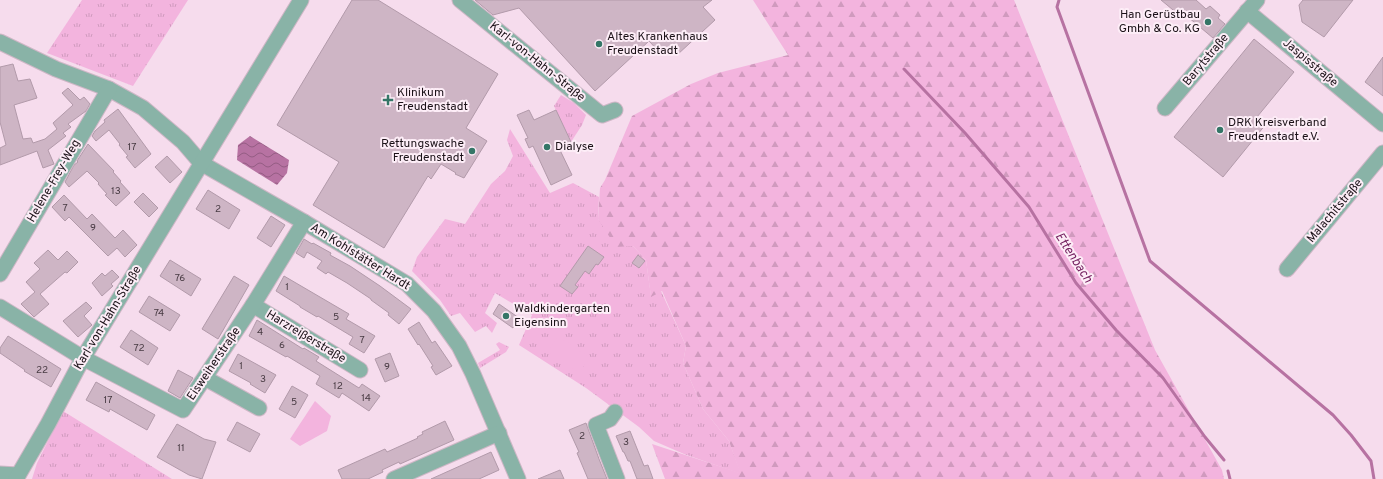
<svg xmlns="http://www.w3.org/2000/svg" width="1383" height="479" font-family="Overpass,sans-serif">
	<defs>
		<pattern id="grass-tufts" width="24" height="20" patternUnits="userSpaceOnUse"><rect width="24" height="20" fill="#f3b4de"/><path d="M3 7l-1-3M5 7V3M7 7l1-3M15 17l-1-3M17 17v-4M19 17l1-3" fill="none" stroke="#d09abe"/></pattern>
		<pattern id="forest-firs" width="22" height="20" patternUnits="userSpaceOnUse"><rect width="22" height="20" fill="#f3b4de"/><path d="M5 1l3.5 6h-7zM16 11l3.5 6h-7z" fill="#d09abe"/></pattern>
		<pattern id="water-waves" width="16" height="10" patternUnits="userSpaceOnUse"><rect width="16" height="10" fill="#b772a2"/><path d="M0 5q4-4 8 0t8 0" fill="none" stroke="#945c83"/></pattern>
	</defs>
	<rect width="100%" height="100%" fill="#f6dced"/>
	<g fill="url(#grass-tufts)">
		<polygon points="82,0 188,0 133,86 47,53"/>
		<polygon points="561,95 574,103 586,115 582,125 571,142 554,106"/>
		<polygon points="510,129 550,193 573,183 599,197 598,219 633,246 646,260 651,296 661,291 686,346 683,363 703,409 729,441 741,474 684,454 654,441 639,427 586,388 519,345 532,315 495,293 485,313 497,323 492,333 486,326 475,332 460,313 451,316 440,300 412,271 417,257 445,219 465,224 491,184 505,171 513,156 507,140"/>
		<polygon points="499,342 509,347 506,352 480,368 478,363 500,350 496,344"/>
		<polygon points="63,411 172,479 173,479 32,479 37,463"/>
	</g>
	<polygon fill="url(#forest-firs)" points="753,0 1014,0 1155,350 1222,470 1224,479 665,479 652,444 740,473 729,441 703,409 683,363 686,346 662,291 651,297 646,260 633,246 616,247 598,219 600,188 605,180 632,116 691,84 718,73 788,55"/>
	<g fill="#f3b4de">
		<polygon points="558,336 590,358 579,373 548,351"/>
		<polygon points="315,401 331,416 327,431 300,446 290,439"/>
	</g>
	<polygon fill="url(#water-waves)" points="250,136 289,160 287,173 277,185 237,160 238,145"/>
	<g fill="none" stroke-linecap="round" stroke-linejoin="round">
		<g stroke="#b772a2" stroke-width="3">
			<polyline points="1059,0 1057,7 1150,261 1333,415 1351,435 1371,461 1374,479"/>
			<polyline points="904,69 965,133 1029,207 1076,283 1116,330 1163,378 1205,437 1224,460"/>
			<polyline points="1228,471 1230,479"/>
		</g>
	</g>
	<g fill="#ceb5c5" stroke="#b29aaa">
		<polygon points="352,0 378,0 498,74 466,128 487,141 464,178 455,174 456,173 441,164 431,179 428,176 384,248 313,205 339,162 277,125"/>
		<polygon points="475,0 712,0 703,7 715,20 677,55 670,47 662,55 649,41 595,91 519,8 493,15"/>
		<polygon points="1161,0 1196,0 1206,9 1210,6 1220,15 1218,18 1225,24 1213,38 1188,17 1184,19"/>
		<polygon points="1303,0 1353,0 1324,37 1302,22 1299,5"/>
		<polygon points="1254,39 1294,72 1257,117 1266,124 1223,177 1174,137"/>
		<polygon points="1383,57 1383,96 1365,82"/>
		<polygon points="13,64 18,81 30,79 37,98 14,105 23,139 31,138 33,143 45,139 57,129 53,123 73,105 62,93 68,88 80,100 84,97 90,104 86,111 68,124 71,127 63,133 66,136 48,150 54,164 43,168 37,151 0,165 0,148 6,145 0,122 0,67"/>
		<polygon points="118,109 151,154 135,168 126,157 128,156 119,145 120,144 109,130 96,141 92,136 95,131 105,122 104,120"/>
		<polygon points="529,110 534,120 556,110 571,142 559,148 572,175 551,185 533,146 529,148 525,139 528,138 517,115"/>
		<polygon points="88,144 114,171 113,172 121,181 120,182 130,193 116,206 105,195 107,194 98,184 99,183 87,171 69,187 65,182 74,165 78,162 77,161"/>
		<polygon points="167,156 182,172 170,183 155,167"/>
		<polygon points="208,190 240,210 229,229 196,209"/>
		<polygon points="143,193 158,208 149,217 134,202"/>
		<polygon points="64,195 87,219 92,214 115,238 123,230 137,245 125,257 117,248 108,256 69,217 65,221 52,207"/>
		<polygon points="271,216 285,225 271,247 257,238"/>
		<polygon points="304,239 312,244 313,243 331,253 330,255 350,266 380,286 411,309 399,324 388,315 389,313 371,300 371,299 347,283 328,272 326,274 317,268 322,261 307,252 304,258 296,253"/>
		<polygon points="588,246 604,257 598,265 596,264 589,274 585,271 575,285 578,287 572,294 560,286"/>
		<polygon points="48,250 58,260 67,251 78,262 67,273 65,272 40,294 49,304 34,317 21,304 35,292 26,282 40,269 34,263"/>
		<polygon points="638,255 645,261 639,268 632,263"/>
		<polygon points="170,260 201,279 191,296 160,276"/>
		<polygon points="112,270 119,277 111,284 113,286 102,296 92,283 102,273 105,276"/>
		<polygon points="234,276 249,285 218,339 202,329"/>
		<polygon points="284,276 349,314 346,319 375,336 364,353 349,344 353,337 318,316 317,317 300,307 300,306 276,291"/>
		<polygon points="149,296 180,315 170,331 139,312"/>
		<polygon points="86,302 92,308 84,316 92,325 78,337 63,321"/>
		<polygon points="499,304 519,318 513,328 493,314"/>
		<polygon points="257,320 303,349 304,348 319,357 316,361 359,388 362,384 380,396 369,411 342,393 339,398 316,384 320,376 287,356 286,357 249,336"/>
		<polygon points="419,322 432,343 435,341 452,366 436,375 431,367 433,366 419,344 418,345 408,329"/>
		<polygon points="131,330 158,348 148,365 120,347"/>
		<polygon points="8,336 61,369 51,387 24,371 25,370 0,353 0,348"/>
		<polygon points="390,353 399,376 385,382 375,359"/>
		<polygon points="238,354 276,375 265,393 250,384 251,383 229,371"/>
		<polygon points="178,370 193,378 180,398 168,391"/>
		<polygon points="96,382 155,415 147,430 110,409 109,412 86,400"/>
		<polygon points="292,386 308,395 295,418 279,409"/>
		<polygon points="445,421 454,440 400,464 399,462 382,470 383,472 368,479 342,479 338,470 385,449 387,452 418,438 417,437 423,434 422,432"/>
		<polygon points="237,422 260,434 250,452 227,440"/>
		<polygon points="586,423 599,459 607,479 588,479 577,453 579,452 569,430"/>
		<polygon points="177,424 204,439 216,442 202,479 189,475 157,457"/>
		<polygon points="630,431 644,466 648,465 653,479 637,479 630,461 628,461 624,452 623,452 616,436"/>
		<polygon points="491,452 499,470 479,479 431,479"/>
		<polygon points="560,470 564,479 538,479"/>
	</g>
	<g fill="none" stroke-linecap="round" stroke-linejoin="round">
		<g stroke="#ceb7c6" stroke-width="17">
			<g id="minor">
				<polyline points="460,0 602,115 615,110"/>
				<polyline points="1247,11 1383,124"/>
				<polyline points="0,42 56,69 109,89 143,108 183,142 201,163 304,222 407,284 434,311 459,346 473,374 518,479"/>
				<polyline points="1165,108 1257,0"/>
				<polyline points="1287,269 1383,153"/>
				<polyline points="0,274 109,89"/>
				<polyline points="253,305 360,370"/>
				<polyline points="0,307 83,358 183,410 253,305 304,222"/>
				<polyline points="205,378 259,408"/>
				<polyline points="615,412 610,419 596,425 617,479"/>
				<polyline points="0,474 18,475"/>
				<polyline points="16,479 48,424 83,358 301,0"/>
				<polyline points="394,479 499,433"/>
			</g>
		</g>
		<use href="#minor" stroke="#89b3a7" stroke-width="15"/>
	</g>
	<g fill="#347667" stroke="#fdedf7" stroke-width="1.5">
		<circle cx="1208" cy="22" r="4"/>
		<circle cx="599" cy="44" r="4"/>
		<path d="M386 94h4v4h4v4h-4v4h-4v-4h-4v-4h4z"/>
		<circle cx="1220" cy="130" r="4"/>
		<circle cx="547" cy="147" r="4"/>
		<circle cx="472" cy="151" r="4"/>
		<circle cx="506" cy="316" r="4"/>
	</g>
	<g text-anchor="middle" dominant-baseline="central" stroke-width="4" stroke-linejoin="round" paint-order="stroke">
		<g font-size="10" fill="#473a42">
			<text x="132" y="147">17</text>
			<text x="116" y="191">13</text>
			<text x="65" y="208">7</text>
			<text x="218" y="209">2</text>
			<text x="93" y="228">9</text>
			<text x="180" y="278">76</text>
			<text x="287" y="287">1</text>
			<text x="159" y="313">74</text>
			<text x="336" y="317">5</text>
			<text x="260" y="332">4</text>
			<text x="362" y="340">7</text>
			<text x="282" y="345">6</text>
			<text x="139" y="348">72</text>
			<text x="241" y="366">1</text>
			<text x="387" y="367">9</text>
			<text x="42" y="370">22</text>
			<text x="263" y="379">3</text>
			<text x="338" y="386">12</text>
			<text x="366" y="398">14</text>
			<text x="108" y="400">17</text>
			<text x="294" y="402">5</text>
			<text x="582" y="436">2</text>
			<text x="626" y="442">3</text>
			<text x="181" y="448">11</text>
		</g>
		<g font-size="12" fill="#1a1117" stroke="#fdedf7" text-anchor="start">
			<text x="1200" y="15" text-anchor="end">Han Gerüstbau<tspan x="1200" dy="14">Gmbh &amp; Co. KG</tspan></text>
			<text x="607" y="37">Altes Krankenhaus<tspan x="607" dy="14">Freudenstadt</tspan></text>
			<text x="397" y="93">Klinikum<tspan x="397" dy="14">Freudenstadt</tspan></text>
			<text x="1228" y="123">DRK Kreisverband<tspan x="1228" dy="14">Freudenstadt e.V.</tspan></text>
			<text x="464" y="144" text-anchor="end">Rettungswache<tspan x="464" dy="14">Freudenstadt</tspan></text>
			<text x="555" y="147">Dialyse</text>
			<text x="514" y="309">Waldkindergarten<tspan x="514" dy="14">Eigensinn</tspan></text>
		</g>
		<g font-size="12" fill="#1a1117" stroke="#fdedf7">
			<text transform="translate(1206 60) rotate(-50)">Barytstraße</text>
			<text transform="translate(537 62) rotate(39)">Karl-von-Hahn-Straße</text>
			<text transform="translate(1310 63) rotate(40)">Jaspisstraße</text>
			<text transform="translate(54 181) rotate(-60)">Helene-Frey-Weg</text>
			<text transform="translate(1335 211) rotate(-50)">Malachitstraße</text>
			<text transform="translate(360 257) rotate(32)">Am Kohlstätter Hardt</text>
			<text transform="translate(108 318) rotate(-59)">Karl-von-Hahn-Straße</text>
			<text transform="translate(306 337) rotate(31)">Harzreißerstraße</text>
			<text transform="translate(214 364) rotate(-56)">Eisweiherstraße</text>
		</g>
		<g font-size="13" font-style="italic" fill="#742160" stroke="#fdedf7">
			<text transform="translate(1073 258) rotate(57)">Ettenbach</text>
		</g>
	</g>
</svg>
